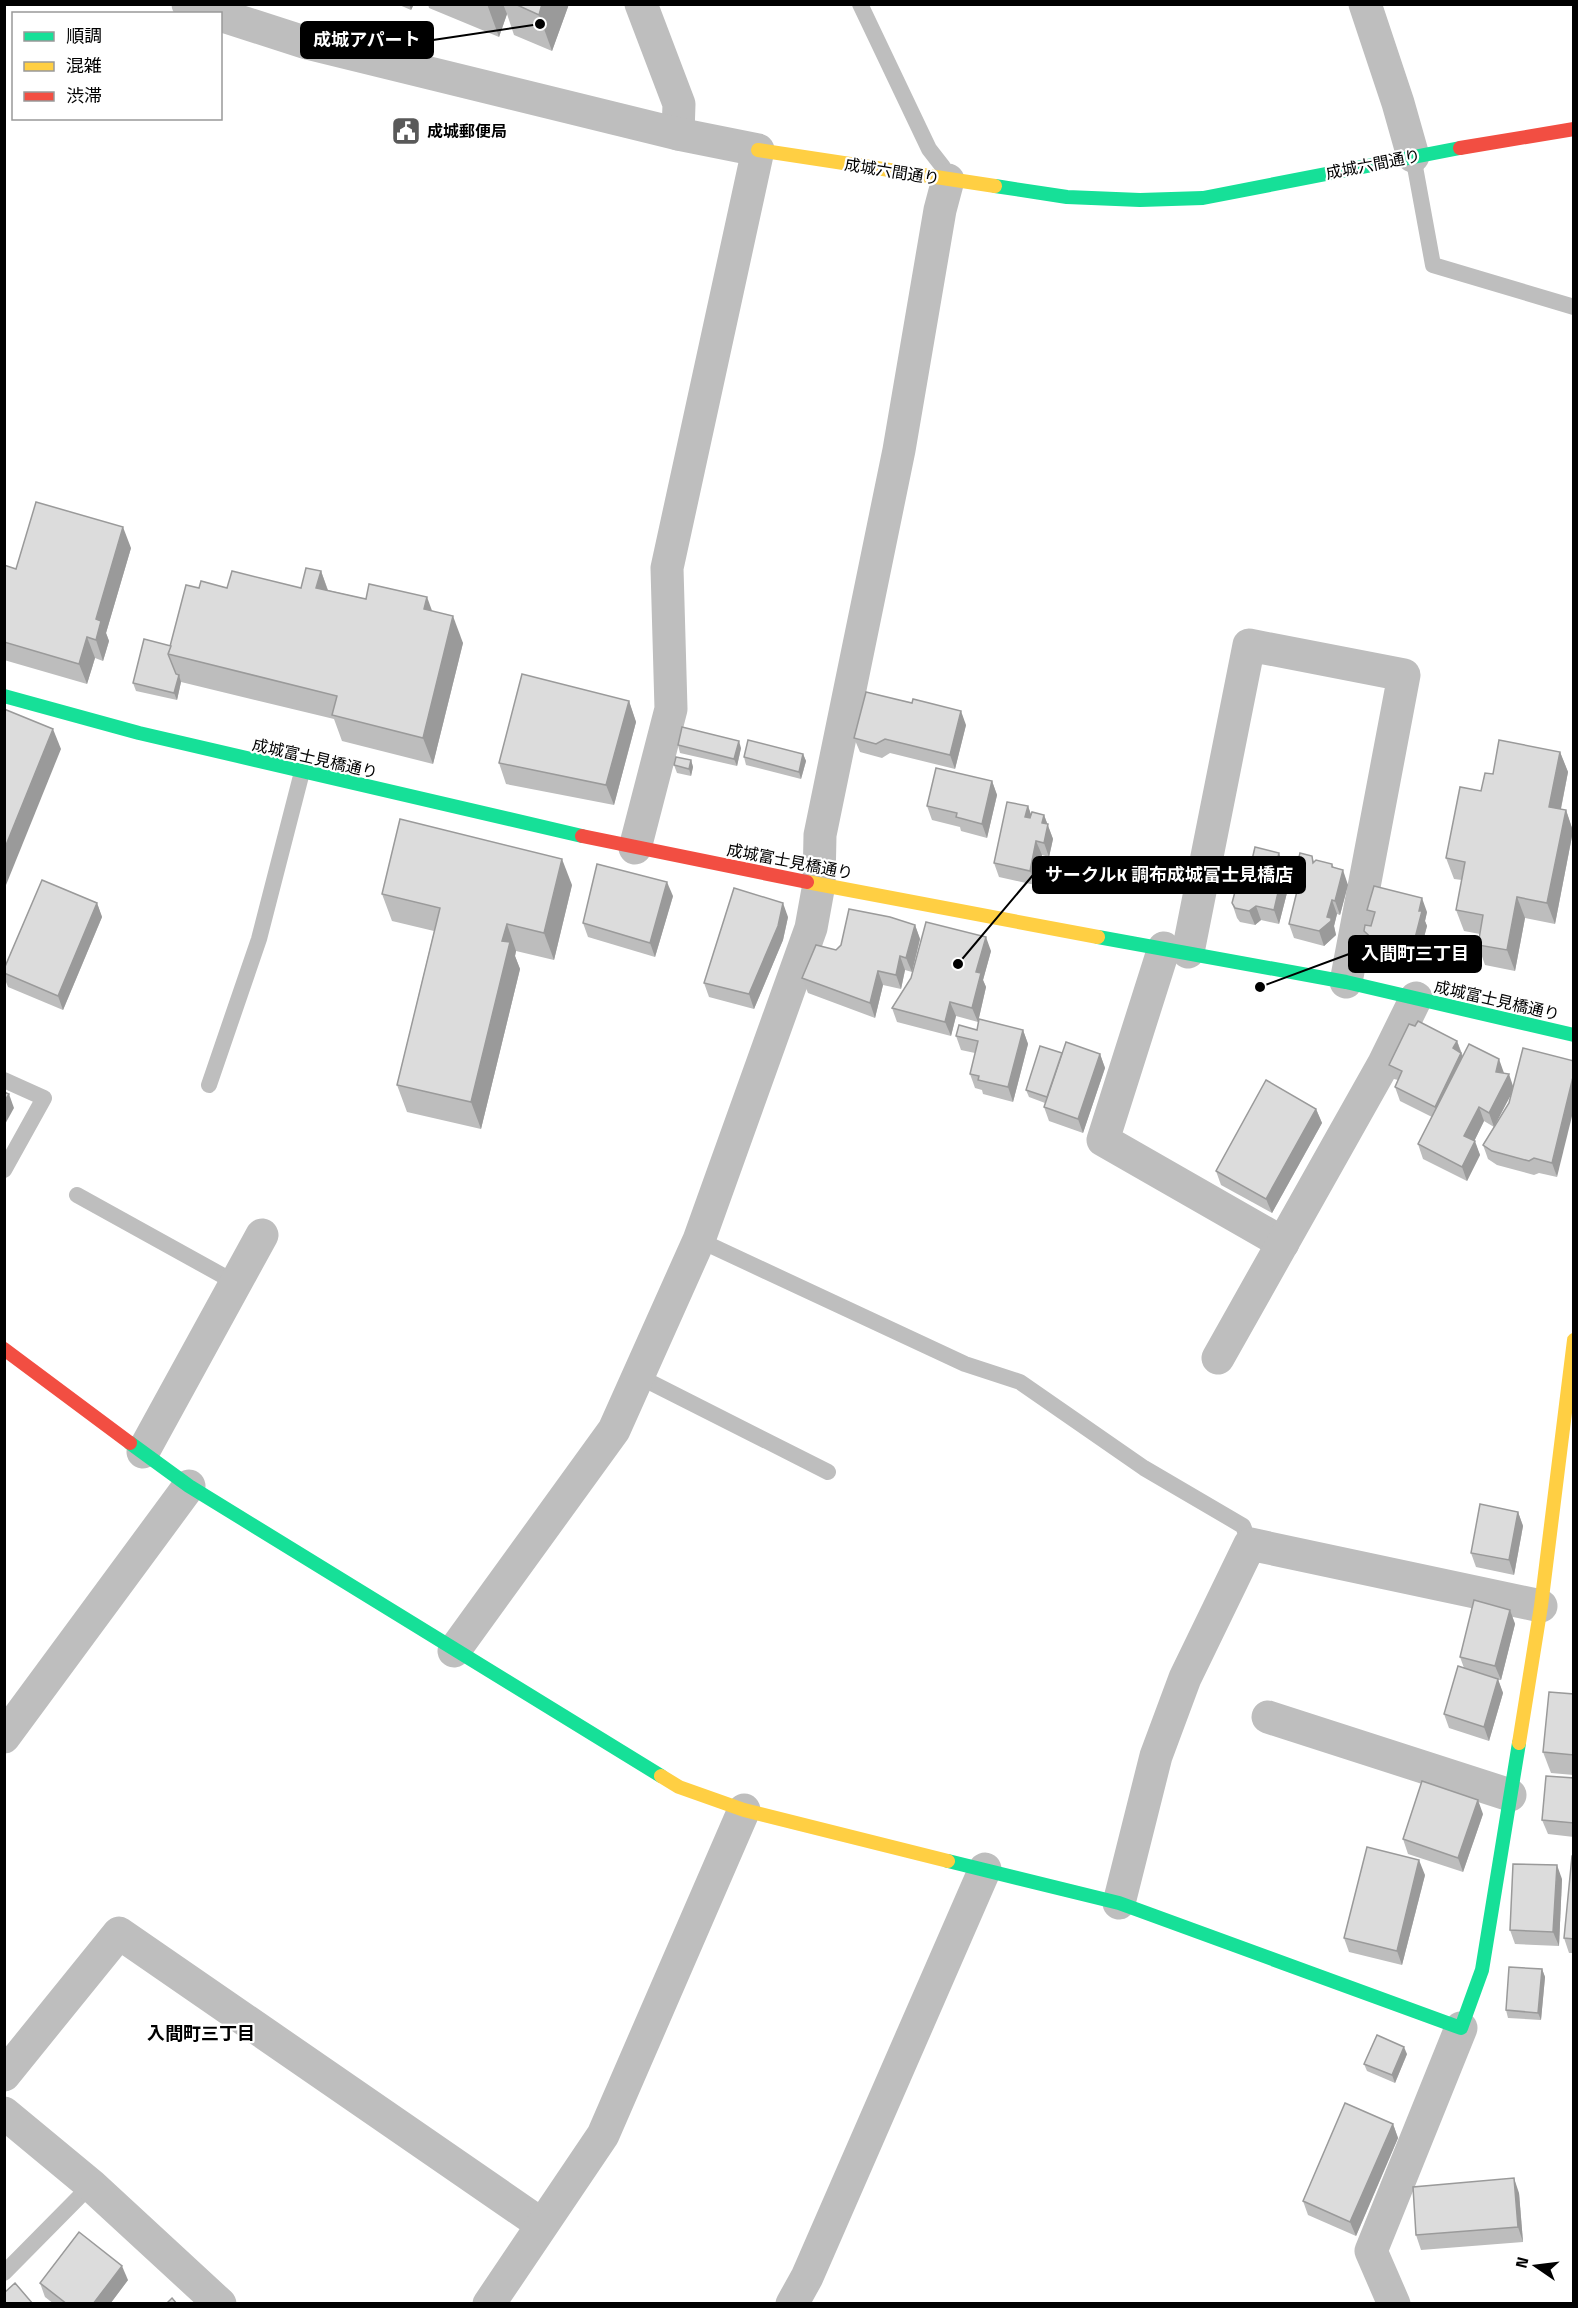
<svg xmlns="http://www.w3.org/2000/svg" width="1578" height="2308" font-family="'Titillium Web','Noto Sans JP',sans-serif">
	<rect width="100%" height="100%" fill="#fff"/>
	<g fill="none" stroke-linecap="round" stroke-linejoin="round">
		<g stroke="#bebebe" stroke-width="16">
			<polyline points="860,4 929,149 943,167 948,179"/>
			<polyline points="1413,156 1433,265 1574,307"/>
			<polyline points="4,1080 44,1098 4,1170"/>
			<polyline points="209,1085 259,939 302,772"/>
			<polyline points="77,1195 236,1283"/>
			<polyline points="699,1240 965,1364 1020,1382 1144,1468 1243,1526 1250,1544"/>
			<polyline points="638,1376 828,1472"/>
			<polyline points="4,2273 91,2185"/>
		</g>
		<g stroke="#bebebe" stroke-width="33">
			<polyline points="188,4 215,14"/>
			<polyline points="641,4 679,104 678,134"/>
			<polyline points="1365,4 1398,103 1413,156"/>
			<polyline points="220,15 307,43 678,134 758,150 667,568 671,709 635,848"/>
			<polyline points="1164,948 1103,1140 1283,1243"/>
			<polyline points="1188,952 1249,645 1404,675 1346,982"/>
			<polyline points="1218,1358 1384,1063 1416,998"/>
			<polyline points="143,1452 262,1235"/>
			<polyline points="454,1651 614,1430 699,1240 811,928 819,884 820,835 899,450 940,210 948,180"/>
			<polyline points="1268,1717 1510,1795"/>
			<polyline points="4,1737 189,1486"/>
			<polyline points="1119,1903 1156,1756 1185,1678 1250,1544 1541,1606"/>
			<polyline points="4,2075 119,1933 541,2224"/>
			<polyline points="4,2113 91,2185 220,2304"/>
			<polyline points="489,2304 603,2135 744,1810"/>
			<polyline points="792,2304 807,2277 985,1869"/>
			<polyline points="1394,2304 1371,2251 1461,2028"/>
		</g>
		<g stroke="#16e098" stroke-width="14">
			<polyline points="995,186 1067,197 1140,200 1203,198 1460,148"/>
			<polyline points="4,696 139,733 582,836"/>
			<polyline points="1098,937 1346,982 1574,1035"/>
			<polyline points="130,1443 189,1486 661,1776"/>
			<polyline points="948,1861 1119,1903 1461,2028 1482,1970 1519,1743"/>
		</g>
		<g stroke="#ffcf43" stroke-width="14">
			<polyline points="758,150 995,186"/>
			<polyline points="807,882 1098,937"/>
			<polyline points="1519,1743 1541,1606 1574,1340"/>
			<polyline points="661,1776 679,1787 744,1810 948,1861"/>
		</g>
		<g stroke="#f24e42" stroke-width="14">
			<polyline points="1460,148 1574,129"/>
			<polyline points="582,836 807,882"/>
			<polyline points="4,1349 130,1443"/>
		</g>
	</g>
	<g fill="#bdbdbd" fill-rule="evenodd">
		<polygon points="397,4 414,4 411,10"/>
		<polygon points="428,4 569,4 552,51 514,35 507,14 499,37 429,8"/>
		<polygon points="131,548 106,633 109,641 103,661 95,658 87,684 4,660 4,565 16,569"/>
		<polygon points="321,571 328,590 366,599 432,611 463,643 433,764 342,741 334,719 181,682 177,700 136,691 133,683 171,646 199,588 301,588"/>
		<polygon points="629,701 636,722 614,805 506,784 499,763"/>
		<polygon points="966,725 955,769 890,753 882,758 860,752 854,738"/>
		<polygon points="678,745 741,748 737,766 680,753"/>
		<polygon points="1560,752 1568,772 1561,809 1566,810 1573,831 1555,924 1525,918 1515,971 1485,965 1478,945 1480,934 1464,931 1456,910 1462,880 1454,879 1446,858 1481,791 1493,774"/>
		<polygon points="803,754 806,761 801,779 746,765 744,757"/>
		<polygon points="691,760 693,767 691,776 677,773 674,765"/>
		<polygon points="992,781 997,795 987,838 961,831 960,827 932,820 927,806"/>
		<polygon points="1028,806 1031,815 1044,815 1053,839 1049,857 1042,855 1035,885 999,877 994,863"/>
		<polygon points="1312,856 1314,862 1332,864 1334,868 1348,885 1340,915 1337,914 1334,926 1336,935 1324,946 1294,938 1289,924 1297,893 1293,882"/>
		<polygon points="1251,864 1284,867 1284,871 1289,885 1279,924 1261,920 1255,925 1240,922 1237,918 1232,903"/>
		<polygon points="572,885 554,960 516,951 515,956 520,969 481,1129 407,1112 397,1085 434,931 392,921 382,894"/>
		<polygon points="673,896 655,957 588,937 583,923"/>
		<polygon points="97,903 102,917 63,1010 8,987 4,977 4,969"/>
		<polygon points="1367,910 1427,912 1425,921 1427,926 1419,956 1416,956 1413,964 1381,956 1369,946 1364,931 1371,926 1372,923"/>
		<polygon points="788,917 783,940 754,1009 709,997 704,983"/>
		<polygon points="915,925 920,939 912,972 905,970 901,989 883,985 875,1018 808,993 802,978 836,950 841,945"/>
		<polygon points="991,951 983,980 986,987 978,1022 956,1016 951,1036 897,1022 892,1008"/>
		<path d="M1415 1026 1457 1041 1463 1056 1504 1073 1513 1087 1523 1048 1557 1177 1539 1173 1534 1175 1497 1165 1488 1159 1483 1145 1494 1127 1484 1121 1474 1141 1480 1155 1467 1181 1423 1159 1418 1144 1432 1117 1400 1101 1395 1087 1398 1080 1394 1079 1389 1065ZM1512 1092 1509 1103 1495 1125 1500 1115Z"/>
		<polygon points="977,1030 1023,1030 1028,1044 1013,1102 983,1094 982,1090 975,1088 970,1074 975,1053 961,1050 956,1036"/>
		<polygon points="1062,1053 1100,1054 1105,1068 1083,1133 1049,1121 1044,1107 1045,1103 1029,1097 1026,1090"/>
		<polygon points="1316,1109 1322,1123 1272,1213 1221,1185 1216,1171"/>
		<polygon points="1518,1512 1523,1526 1514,1575 1476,1567 1471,1553"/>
		<polygon points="1510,1610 1515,1624 1501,1680 1498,1680 1503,1693 1489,1741 1449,1728 1444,1714 1464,1668 1460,1657"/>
		<polygon points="1574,1694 1574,1775 1551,1773 1543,1752"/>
		<polygon points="1574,1778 1574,1837 1548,1834 1542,1820"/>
		<polygon points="1483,1814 1463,1872 1408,1854 1403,1839"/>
		<polygon points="1574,1856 1574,1953 1569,1953 1564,1938"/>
		<polygon points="1425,1875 1402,1965 1349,1952 1344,1938"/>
		<polygon points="1562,1879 1559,1946 1515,1944 1510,1930"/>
		<polygon points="1542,1969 1545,1977 1541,2020 1508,2018 1506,2010"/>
		<polygon points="1407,2054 1395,2083 1367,2071 1364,2064"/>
		<polygon points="1393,2124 1398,2138 1356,2236 1308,2215 1303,2201"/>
		<polygon points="1519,2193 1523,2242 1421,2250 1416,2235"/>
		<polygon points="128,2280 110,2304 54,2304 45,2297 40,2283"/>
	</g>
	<g fill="#9a9a9a">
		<polygon points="409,4 414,4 411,10"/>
		<polygon points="487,4 503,4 507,14 499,37"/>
		<polygon points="542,4 569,4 552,51 539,15"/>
		<polygon points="123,527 131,548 106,633 109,641 103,661 96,640 96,619"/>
		<polygon points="321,571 330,597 316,588"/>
		<polygon points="427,597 437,624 424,609"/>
		<polygon points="453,616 463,643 433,764 423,738"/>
		<polygon points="87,637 95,658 87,684 79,664"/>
		<polygon points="179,675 181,682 177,700 174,693"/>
		<polygon points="629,701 636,722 614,805 606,785"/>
		<polygon points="961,711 966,725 955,769 950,755"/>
		<polygon points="53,729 61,749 4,890 4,850"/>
		<polygon points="739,741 741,748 737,766 734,759"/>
		<polygon points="1560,752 1568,772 1557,828 1549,807"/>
		<polygon points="803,754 806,761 801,779 799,772"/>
		<polygon points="691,760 693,767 691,776 689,769"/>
		<polygon points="992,781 997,795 987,838 982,824"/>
		<polygon points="1028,806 1033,820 1025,817"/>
		<polygon points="1566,810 1573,831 1555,924 1547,903"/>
		<polygon points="1044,815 1053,839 1049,857 1044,843 1042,823"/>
		<polygon points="1036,841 1042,855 1035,885 1030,871"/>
		<polygon points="1279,853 1284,867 1284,871 1289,885 1279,924 1274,910 1275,869"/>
		<polygon points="562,859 572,885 554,960 544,933"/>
		<polygon points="1343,870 1348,885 1340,915 1335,901"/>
		<polygon points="667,882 673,896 655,957 650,943"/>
		<polygon points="1517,897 1525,918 1515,971 1507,950"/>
		<polygon points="1422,898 1427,912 1425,921 1427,926 1419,956 1414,942 1419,911"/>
		<polygon points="1332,900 1337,914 1334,926 1336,935 1324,946 1319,931 1327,917"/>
		<polygon points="97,903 102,917 63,1010 58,996"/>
		<polygon points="783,903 788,917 783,940 754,1009 749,994"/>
		<polygon points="1256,906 1261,920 1255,925 1249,911"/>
		<polygon points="507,924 516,951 515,956 520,969 481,1129 471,1102 502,941"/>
		<polygon points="915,925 920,939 912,972 906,958"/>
		<polygon points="986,937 991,951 983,980 986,987 978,1022 972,1008 976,972"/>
		<polygon points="1410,941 1416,956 1413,964 1408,950"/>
		<polygon points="900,956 905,970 901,989 896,975"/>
		<polygon points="878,971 883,985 875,1018 870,1003"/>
		<polygon points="950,1002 956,1016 951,1036 945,1022"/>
		<polygon points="1023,1030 1028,1044 1013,1102 1008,1087"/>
		<polygon points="1457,1041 1466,1067 1440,1121 1435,1107 1453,1048"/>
		<polygon points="1100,1054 1105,1068 1083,1133 1078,1119"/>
		<polygon points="1499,1059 1504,1073 1496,1072"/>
		<polygon points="1574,1073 1574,1108 1557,1177 1552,1163"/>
		<polygon points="1509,1074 1514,1089 1494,1127 1489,1113"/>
		<polygon points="9,1094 14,1108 4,1126 4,1102"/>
		<polygon points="1479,1107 1484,1121 1470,1150 1464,1136"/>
		<polygon points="1316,1109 1322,1123 1272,1213 1266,1199"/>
		<polygon points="1475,1141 1480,1155 1467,1181 1462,1167"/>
		<polygon points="1518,1512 1523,1526 1514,1575 1509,1560"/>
		<polygon points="1510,1610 1515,1624 1501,1680 1495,1666"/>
		<polygon points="1498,1679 1503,1693 1489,1741 1484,1727"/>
		<polygon points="1478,1800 1483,1814 1463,1872 1458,1858"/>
		<polygon points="1419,1860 1425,1875 1402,1965 1397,1951"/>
		<polygon points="1557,1865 1562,1879 1559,1946 1553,1932"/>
		<polygon points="1542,1969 1545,1977 1541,2020 1538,2013"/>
		<polygon points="1404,2047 1407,2054 1395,2083 1392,2075"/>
		<polygon points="1393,2124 1398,2138 1356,2236 1350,2222"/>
		<polygon points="1514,2178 1519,2193 1523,2242 1518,2227"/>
		<polygon points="122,2266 128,2280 110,2304 93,2304"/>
	</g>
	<g fill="#dcdcdc" stroke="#9a9a9a" stroke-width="1.5">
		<polygon points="515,4 542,4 539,15"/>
		<polygon points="36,502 123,527 96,619 101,621 96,640 87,637 79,664 4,642 4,565 16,569"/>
		<polygon points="306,568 321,571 316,588 366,599 369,584 427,597 424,609 453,616 423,738 332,715 337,696 168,654 186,585 199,588 201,581 227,588 232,571 301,588"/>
		<polygon points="144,639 171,646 168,654 176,674 179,675 174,693 133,683"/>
		<polygon points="522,674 629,701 606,785 499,763"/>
		<polygon points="866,692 912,703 913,699 961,711 950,755 885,739 876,744 854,738"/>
		<polygon points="4,709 53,729 4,850"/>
		<polygon points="682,727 739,741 734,759 678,745"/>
		<polygon points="748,740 803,754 799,772 744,757"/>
		<polygon points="1499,740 1560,752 1549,807 1566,810 1547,903 1517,897 1507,950 1478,945 1483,915 1456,910 1465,862 1446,858 1460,787 1481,791 1485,773 1493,774"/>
		<polygon points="676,757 691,760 689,769 674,765"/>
		<polygon points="936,768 992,781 982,824 956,817 957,813 927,806"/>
		<polygon points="1007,802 1028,806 1025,817 1030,818 1032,812 1044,815 1042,823 1048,824 1044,843 1036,841 1030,871 994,863"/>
		<polygon points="400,819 562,859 544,933 507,924 502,941 510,942 471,1102 397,1085 440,908 382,894"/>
		<polygon points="1255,847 1279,853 1275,869 1283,871 1274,910 1256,906 1249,911 1235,908 1232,903 1243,862 1251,864"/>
		<polygon points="1300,853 1312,856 1313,863 1316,860 1332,864 1332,867 1343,870 1335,901 1332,900 1327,917 1331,918 1331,921 1319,931 1289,924 1299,883 1293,882"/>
		<polygon points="597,864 667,882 650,943 583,923"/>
		<polygon points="42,880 97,903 58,996 4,973 4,969"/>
		<polygon points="1374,886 1422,898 1419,911 1422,911 1414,942 1410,941 1408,950 1376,942 1364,931 1365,925 1371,926 1375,912 1367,910"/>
		<polygon points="734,888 783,903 778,926 749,994 704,983"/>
		<polygon points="849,909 890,917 915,925 906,958 900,956 896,975 878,971 870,1003 802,978 816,945 836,950 841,945"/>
		<polygon points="926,922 986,937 976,972 981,973 972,1008 950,1002 945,1022 892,1008 911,978"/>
		<polygon points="979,1019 1023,1030 1008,1087 978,1080 979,1076 970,1074 978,1041 956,1036 959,1025 977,1030"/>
		<polygon points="1418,1021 1457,1041 1453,1048 1461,1053 1435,1107 1395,1087 1402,1071 1389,1065 1409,1024 1415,1026"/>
		<polygon points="1066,1042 1100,1054 1078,1119 1044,1107"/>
		<polygon points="1469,1044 1499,1059 1496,1072 1509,1074 1489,1113 1479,1107 1464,1136 1475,1141 1462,1167 1418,1144"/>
		<polygon points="1040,1046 1062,1053 1047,1097 1026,1090"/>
		<polygon points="1523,1048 1574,1061 1574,1073 1552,1163 1534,1158 1529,1161 1492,1151 1483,1145 1509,1103"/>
		<polygon points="1266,1080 1316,1109 1266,1199 1216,1171"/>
		<polygon points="4,1092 9,1094 4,1102"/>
		<polygon points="1480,1504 1518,1512 1509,1560 1471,1553"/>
		<polygon points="1474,1600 1510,1610 1495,1666 1460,1657"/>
		<polygon points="1458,1666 1498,1679 1484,1727 1444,1714"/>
		<polygon points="1549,1692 1574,1694 1574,1755 1543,1752"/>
		<polygon points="1546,1776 1574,1778 1574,1823 1542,1820"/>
		<polygon points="1422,1781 1478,1800 1458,1858 1403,1839"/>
		<polygon points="1367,1847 1419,1860 1397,1951 1344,1938"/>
		<polygon points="1572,1856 1574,1856 1574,1939 1564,1938"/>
		<polygon points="1513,1864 1557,1865 1553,1932 1510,1930"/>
		<polygon points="1509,1967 1542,1969 1538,2013 1506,2010"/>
		<polygon points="1377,2035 1404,2047 1392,2075 1364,2064"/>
		<polygon points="1345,2103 1393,2124 1350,2222 1303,2201"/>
		<polygon points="1514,2178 1518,2227 1416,2235 1413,2187"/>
		<polygon points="79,2232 122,2266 93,2304 67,2304 40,2283"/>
		<polygon points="15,2283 33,2304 4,2304 4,2293"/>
		<polygon points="172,2298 177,2304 166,2304"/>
	</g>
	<defs>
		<g id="civic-square" transform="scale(1.5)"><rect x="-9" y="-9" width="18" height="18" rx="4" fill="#595959" stroke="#fff"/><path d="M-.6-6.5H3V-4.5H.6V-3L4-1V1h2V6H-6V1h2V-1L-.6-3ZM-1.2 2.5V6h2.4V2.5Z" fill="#fff"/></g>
	</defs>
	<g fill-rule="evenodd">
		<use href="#civic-square" x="406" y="131"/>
	</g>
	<g text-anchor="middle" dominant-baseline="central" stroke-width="4.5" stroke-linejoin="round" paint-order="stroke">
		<g font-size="16" font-weight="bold" fill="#000" stroke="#fff" text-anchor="start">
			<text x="427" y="131">成城郵便局</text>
		</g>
		<g font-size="16" fill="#000" stroke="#fff">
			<text transform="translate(1373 164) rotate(-11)">成城六間通り</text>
			<text transform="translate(892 171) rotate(9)">成城六間通り</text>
			<text transform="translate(315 758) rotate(13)">成城富士見橋通り</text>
			<text transform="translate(790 861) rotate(11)">成城富士見橋通り</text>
			<text transform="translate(1497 1000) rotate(13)">成城富士見橋通り</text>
		</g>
		<g font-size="18" font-weight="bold" fill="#000" stroke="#fff">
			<text x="201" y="2033">入間町三丁目</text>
		</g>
	</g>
	<path fill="none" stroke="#000" stroke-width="2" d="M540 24L433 40M958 964L1033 875M1260 987L1349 954"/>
	<g fill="#000" stroke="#fff" stroke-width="2">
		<circle cx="540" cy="24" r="6"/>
		<circle cx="958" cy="964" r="6"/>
		<circle cx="1260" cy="987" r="6"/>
	</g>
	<g fill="#000" stroke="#000" stroke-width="2">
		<rect x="301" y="22" width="132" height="36" rx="6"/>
		<rect x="1033" y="857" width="272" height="36" rx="6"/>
		<rect x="1349" y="936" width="132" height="36" rx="6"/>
	</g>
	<g font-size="18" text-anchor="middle" font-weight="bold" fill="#fff">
		<text x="367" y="46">成城アパート</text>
		<text x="1169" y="881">サークルK 調布成城富士見橋店</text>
		<text x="1415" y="960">入間町三丁目</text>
	</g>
	<rect width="1578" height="2308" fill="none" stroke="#000000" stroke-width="12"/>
	<rect x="12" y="12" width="210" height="108" fill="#ffffff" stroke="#999999" stroke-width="1.5"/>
	<rect x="24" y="32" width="30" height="9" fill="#16e098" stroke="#999999" stroke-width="1.5"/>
	<text x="66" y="42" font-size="18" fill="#000000">順調</text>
	<rect x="24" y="62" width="30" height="9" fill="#ffcf43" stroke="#999999" stroke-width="1.5"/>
	<text x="66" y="72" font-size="18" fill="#000000">混雑</text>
	<rect x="24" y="92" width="30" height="9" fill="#f24e42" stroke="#999999" stroke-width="1.5"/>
	<text x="66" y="102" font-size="18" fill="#000000">渋滞</text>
	<g transform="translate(1536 2266) rotate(284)" stroke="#ffffff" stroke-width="4.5" paint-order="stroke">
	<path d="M0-4.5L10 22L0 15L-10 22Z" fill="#000000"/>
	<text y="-9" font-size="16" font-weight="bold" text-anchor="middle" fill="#000000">N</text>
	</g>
</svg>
